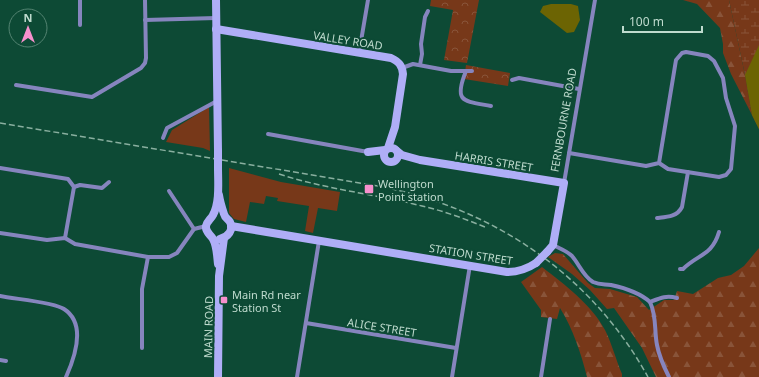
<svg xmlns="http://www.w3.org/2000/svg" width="759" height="377" font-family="'Noto Sans',sans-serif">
	<defs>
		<pattern id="forest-firs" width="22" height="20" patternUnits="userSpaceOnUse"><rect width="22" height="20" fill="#773819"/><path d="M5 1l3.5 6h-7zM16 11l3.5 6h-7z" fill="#895439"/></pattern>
		<pattern id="wetland-marsh" width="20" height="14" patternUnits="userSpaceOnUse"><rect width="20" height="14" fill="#773819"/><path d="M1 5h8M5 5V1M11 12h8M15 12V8" fill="none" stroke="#895439"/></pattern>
		<pattern id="park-crowns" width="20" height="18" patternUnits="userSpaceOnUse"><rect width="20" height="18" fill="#773819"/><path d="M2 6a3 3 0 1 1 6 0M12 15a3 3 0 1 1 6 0" fill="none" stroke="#895439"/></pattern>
	</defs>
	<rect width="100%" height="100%" fill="#0d4a35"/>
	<g fill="#773819">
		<polygon points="209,107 210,151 203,148 166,142 172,130"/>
		<polygon points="229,168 281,182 340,192 337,211 318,208 313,233 305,231 309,206 277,201 278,198 266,196 264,204 250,202 246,222 234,219 229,213"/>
	</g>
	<g fill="url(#forest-firs)">
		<polygon points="683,0 729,0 745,75 752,115 731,74 723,53 723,44 720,28 697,4"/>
		<polygon points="759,248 759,377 656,377 642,348 614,308 607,309 590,290 572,274 548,257 555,253 563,254 588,283 595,288 610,289 637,297 649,310 664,300 674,300 677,291 693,294 718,278 731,275 744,266"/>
		<path d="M542 267C565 285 591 304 605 330 612 344 616 360 622 374V377H587C581 353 573 329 560 308L557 319 541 317V310L521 282Z"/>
	</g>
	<polygon fill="url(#wetland-marsh)" points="729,0 759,0 759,129 752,115 745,75"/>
	<g fill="url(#park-crowns)">
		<polygon points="431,0 479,0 467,63 444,60 453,10 430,6"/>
		<polygon points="466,65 510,73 508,86 464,79"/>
	</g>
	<g fill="#6c6403">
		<polygon points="551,4 571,4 578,6 580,20 574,32 567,33 540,12 543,6"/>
		<polygon points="759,45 759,129 752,115 745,75"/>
	</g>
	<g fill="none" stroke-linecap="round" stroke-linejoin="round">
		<g stroke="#8685be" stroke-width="4">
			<polyline points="80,0 80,25"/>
			<polyline points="145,20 216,18"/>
			<polyline points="359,53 368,0"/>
			<polyline points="420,65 422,54 421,44 425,17 428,11"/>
			<polyline points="402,68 413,64 451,71 472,71"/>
			<path d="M466 71C453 103 464 101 491 106"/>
			<polyline points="512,80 519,78 579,89"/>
			<polyline points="16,85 92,97 141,68 145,63 146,58 145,0"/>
			<polyline points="268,134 368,152"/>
			<polyline points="163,138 167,128 217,101"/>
			<polyline points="569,153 646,166 659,163 668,169 719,177 726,175 731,169 735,126 726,98 723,78 714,61 708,56 686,52 682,53 676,60 659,163"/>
			<polyline points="0,168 68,179 74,187 80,185 102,188 109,182"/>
			<polyline points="564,183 595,0"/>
			<polyline points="169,191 194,229"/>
			<path d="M657 218C667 217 677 217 682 207L688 172"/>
			<polyline points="0,233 47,240 65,238 75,244 148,257 169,257 177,253 194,229 206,226"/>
			<polyline points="65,238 74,187"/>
			<path d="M553 245C559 248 567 251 572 256 579 264 583 276 593 282 600 285 604 284 611 285 625 288 639 292 650 302 660 298 666 295 677 298"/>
			<path d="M680 269H683C698 254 712 256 719 232"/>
			<path d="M0 296C14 299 54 302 64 309 87 324 75 357 66 377"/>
			<path d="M650 302C657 317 654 330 657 345 659 356 664 367 669 377"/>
			<polyline points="306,323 456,348"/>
			<polyline points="142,348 142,289 148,257"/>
			<polyline points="0,360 6,361"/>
			<polyline points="297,377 319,241"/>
			<polyline points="452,377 470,265"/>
			<polyline points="541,377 550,319"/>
		</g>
		<g stroke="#afaef7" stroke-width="8">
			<polyline points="216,0 218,151"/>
			<path d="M216 29 391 58C399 62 402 65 403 74L395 127 388 148"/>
			<circle cx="391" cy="155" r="7"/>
			<polyline points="397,151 402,155 420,160 564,183 553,245 547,252"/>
			<polyline points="368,152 385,150"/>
			<path d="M219 195C220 202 222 208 224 214 225 218 228 219 230 222 234 230 228 237 220 239"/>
			<path d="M231 226 507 272C518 272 527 269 536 263"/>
			<path d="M218 264C217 256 217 246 213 239 210 234 205 232 206 226 207 221 211 219 213 215 220 202 218 183 218 168"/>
			<polyline points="218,377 219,276 224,238"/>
		</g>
		<g stroke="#89af9f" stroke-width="1.5" stroke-dasharray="6 3" stroke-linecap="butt">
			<path d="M0 123 378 186C493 208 591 274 648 377"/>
			<path d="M279 174C325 189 374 194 422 206 444 211 465 219 485 227"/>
		</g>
		<g stroke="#afaef7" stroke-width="8">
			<polyline points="218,151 218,168"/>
			<polyline points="536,263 547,252"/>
		</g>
	</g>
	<g fill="#f790cd" stroke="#0d4a35" stroke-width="1.5">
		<rect x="364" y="184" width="10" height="10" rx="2"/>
		<rect x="220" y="296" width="8" height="8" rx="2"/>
	</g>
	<g text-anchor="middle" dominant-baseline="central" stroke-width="4" stroke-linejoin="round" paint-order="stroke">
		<g font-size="11" fill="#bfdbce" stroke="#0d4a35">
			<text transform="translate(348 40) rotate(9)">VALLEY ROAD</text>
			<text transform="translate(563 120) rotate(-80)">FERNBOURNE ROAD</text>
			<text transform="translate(494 161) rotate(9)">HARRIS STREET</text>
			<text transform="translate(471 254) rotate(9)">STATION STREET</text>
			<text transform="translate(208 327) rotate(-89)">MAIN ROAD</text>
			<text transform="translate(382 327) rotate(9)">ALICE STREET</text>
		</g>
		<g font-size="11" fill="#bfdbce" stroke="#0d4a35" text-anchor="start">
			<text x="378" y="183">Wellington<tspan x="378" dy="13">Point station</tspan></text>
			<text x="232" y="294">Main Rd near<tspan x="232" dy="13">Station St</tspan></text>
		</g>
	</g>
	<g transform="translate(28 28)"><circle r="19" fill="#0d4a35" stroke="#548472"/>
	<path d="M0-3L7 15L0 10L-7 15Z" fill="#f790cd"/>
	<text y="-6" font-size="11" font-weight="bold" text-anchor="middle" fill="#bfdbce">N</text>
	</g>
	<path d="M623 26v6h79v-6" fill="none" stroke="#bfdbce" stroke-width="2"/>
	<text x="629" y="26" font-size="12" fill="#bfdbce" stroke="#0d4a35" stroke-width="3" paint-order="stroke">100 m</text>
</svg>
